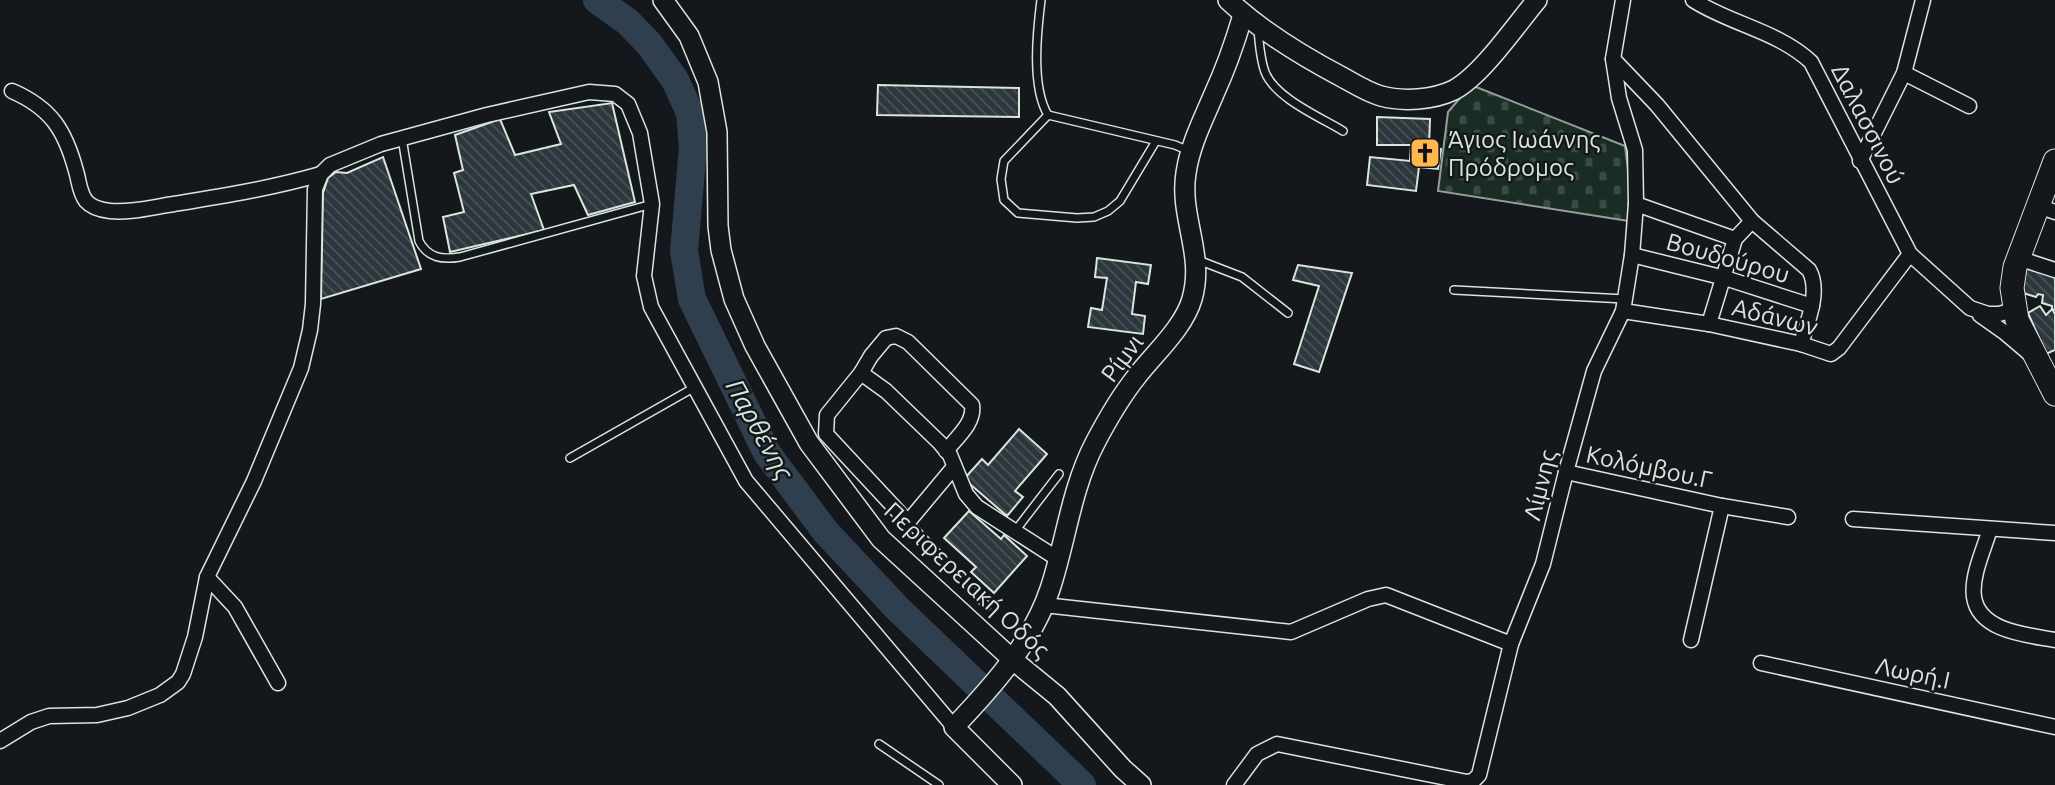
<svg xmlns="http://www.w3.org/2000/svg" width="2055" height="785" font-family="Ubuntu,sans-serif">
	<defs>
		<pattern id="cemetery-stones" width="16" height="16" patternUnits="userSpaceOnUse" patternTransform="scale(1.75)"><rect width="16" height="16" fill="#1a2d24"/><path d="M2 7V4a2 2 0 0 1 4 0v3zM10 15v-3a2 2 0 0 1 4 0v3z" fill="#3b4b43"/></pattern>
		<pattern id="building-back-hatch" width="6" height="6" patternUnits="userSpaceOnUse" patternTransform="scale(1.75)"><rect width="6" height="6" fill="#2c363c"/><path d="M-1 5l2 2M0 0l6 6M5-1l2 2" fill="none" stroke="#4a5358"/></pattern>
	</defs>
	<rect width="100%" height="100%" fill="#14181c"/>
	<polygon fill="url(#cemetery-stones)" stroke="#939e99" stroke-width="2" points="1471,85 1625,146 1635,222 1438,191 1448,112"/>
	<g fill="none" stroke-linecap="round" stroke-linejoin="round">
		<polyline stroke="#2f3f4d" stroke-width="28" points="597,0 628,22 650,45 675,80 690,113 693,147 684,251 692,299 767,453 825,531 897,608 1082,785"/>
	</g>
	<g fill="url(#building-back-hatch)" stroke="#d8e6dc" stroke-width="2">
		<polygon points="878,85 1019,88 1019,117 877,115"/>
		<polygon points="612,103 635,202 588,215 574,185 531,194 544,230 450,252 443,217 464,212 454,173 463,170 455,135 500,119 515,155 561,144 549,112"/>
		<polygon points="1377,117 1430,119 1429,146 1441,149 1438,169 1419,167 1416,191 1367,185 1370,157 1410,161 1411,145 1377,145"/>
		<polygon points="383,157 421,269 321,299 323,193 328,178 336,172 347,173"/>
		<polygon points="1097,258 1151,265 1148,284 1136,282 1132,314 1145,316 1143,334 1088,327 1091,308 1102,310 1107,278 1095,277"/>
		<polygon points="1298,265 1352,273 1319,372 1294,364 1319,286 1293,280"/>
		<polygon points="2027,265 2055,273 2055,310 2052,309 2052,306 2042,303 2043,295 2038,294 2036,297 2023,293 2020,286"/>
		<polygon points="2040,306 2046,315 2052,309 2055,314 2055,350 2046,354 2028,313"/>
		<polygon points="1019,429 1047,454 1015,491 1023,497 1007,516 964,479 982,459 988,465"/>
		<polygon points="969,511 1001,539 1004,535 1027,556 994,593 971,572 976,567 944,538"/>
	</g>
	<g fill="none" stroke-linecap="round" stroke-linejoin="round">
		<g stroke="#d8e6dc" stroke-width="10">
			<g id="lane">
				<path d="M1041 0C1037 32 1031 87 1048 115L1175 145 1189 151"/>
				<path d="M1258 28C1259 42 1260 58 1265 72 1275 98 1320 117 1343 131"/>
				<polyline points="1048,115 1004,161 1001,179 1004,200 1018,213 1077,218 1094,217 1108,211 1120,201 1156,141"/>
				<path d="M402 138 419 241C428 258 442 260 460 257L652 204"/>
				<polyline points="1198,260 1242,277 1288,313"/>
				<polyline points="1454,290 1625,299"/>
				<polyline points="570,458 695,387"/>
				<polyline points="908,522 987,606"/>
				<polyline points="1015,531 1059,474"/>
				<polyline points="879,744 939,785"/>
			</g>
		</g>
		<g stroke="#d8e6dc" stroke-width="17">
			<g id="street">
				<path d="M1693 0C1730 24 1778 31 1811 62L1910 254 1970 308 1988 314H1999L2014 310"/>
				<path d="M1613 59 1657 105 1752 221 1809 270C1821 291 1807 323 1801 344"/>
				<polyline points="1904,73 1969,106"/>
				<path d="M12 91C51 108 65 130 76 171 79 180 79 192 86 201 92 208 101 210 110 211 131 213 153 207 174 204 223 196 273 188 321 174"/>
				<polyline points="1860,161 1904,73 1923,0"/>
				<polyline points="1636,204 1735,239"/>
				<polyline points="2038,206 2055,212"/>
				<polyline points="1632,255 1725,278 1812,306"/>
				<polyline points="2018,258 2055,270"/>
				<polyline points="1623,311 1709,324 1801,344 1831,354 1839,348 1910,254"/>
				<polyline points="1980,315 2004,332 2030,354"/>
				<polyline points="1709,324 1735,239 1752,221"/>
				<polyline points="861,373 827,415 826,434 908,522 954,467"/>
				<path d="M946 451C956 438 975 423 972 405L908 342 896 336 886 338 871 356 861 373 886 391 940 443 950 455 966 494 977 507 1058 559"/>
				<polyline points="1566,472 1722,506 1788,517"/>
				<polyline points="1853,519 2055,533"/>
				<path d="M1990 529C1984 549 1971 576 1974 597 1979 632 2029 635 2055 640"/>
				<polyline points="207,577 235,607 278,683"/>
				<polyline points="1044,605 1291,632 1368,599 1386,595 1511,644"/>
				<polyline points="1691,640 1722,506"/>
				<polyline points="1761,663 2055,727"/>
				<polyline points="0,741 31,722 49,716 97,715 128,708 160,695 178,682 183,674 195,637 207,577 254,481 301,368 310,330 313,304 315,189 321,174 330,165 381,144 487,115 589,92 615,94 628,104 640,133 652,204 644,276 651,307 746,481 954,727"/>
				<polyline points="1234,785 1257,754 1277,744 1467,782 1473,781 1479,775 1511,644 1543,564 1566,472 1594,371 1623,311 1632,255 1636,204 1635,150 1619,98 1613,59 1623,0"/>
			</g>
		</g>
		<g stroke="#d8e6dc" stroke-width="22">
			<g id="secondary">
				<polyline points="663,0 689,36 708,82 717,132 718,226 721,250 734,299 755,346 809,443 881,539 1013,660 1057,696 1123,769 1141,785"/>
				<path d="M1228 0C1261 31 1302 56 1342 77 1355 84 1367 92 1381 96 1403 102 1433 100 1454 90 1482 75 1516 25 1537 0"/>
				<path d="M1012 785 954 727C992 687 1032 643 1050 589 1066 541 1071 489 1095 443 1107 420 1121 396 1137 376 1155 353 1184 327 1192 299 1205 254 1179 217 1186 173 1190 145 1203 120 1214 94 1226 68 1235 42 1243 15"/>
			</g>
		</g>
		<g stroke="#d8e6dc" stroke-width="25">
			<polyline id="primary" points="2055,161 2015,267 2012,288 2017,320 2055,394"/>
		</g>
		<use href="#lane" stroke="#14181c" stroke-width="7"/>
		<use href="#street" stroke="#14181c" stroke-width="14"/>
		<use href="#secondary" stroke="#14181c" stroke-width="19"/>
		<use href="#primary" stroke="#14181c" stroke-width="23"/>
	</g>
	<defs>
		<g id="church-square" transform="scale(1.575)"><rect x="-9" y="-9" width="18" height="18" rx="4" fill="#ffb74d" stroke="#14181c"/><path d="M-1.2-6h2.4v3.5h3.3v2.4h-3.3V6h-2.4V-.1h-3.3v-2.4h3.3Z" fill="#111"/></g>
	</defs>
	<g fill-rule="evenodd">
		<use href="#church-square" x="1425" y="153"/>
	</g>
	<g text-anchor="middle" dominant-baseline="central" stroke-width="5" stroke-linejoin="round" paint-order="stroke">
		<g font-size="24" fill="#d8e6dc" stroke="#14181c">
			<text transform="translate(1868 124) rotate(63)">Δαλασσινού</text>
			<text transform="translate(1728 258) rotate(16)">Βουδούρου</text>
			<text transform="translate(1775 317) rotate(14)">Αδάνων</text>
			<text transform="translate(1122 358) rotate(-53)">Ρίμνι</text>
			<text transform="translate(1649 467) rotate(12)">Κολόμβου.Γ</text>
			<text transform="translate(1540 485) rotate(-76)">Λίμνης</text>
			<text transform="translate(967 580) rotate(43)">Περιφερειακή Οδός</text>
			<text transform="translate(1913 673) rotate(12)">Λωρή.Ι</text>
		</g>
		<g font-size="24" fill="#d8e6dc" stroke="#14181c" text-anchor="start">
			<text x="1448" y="139">Άγιος Ιωάννης<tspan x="1448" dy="28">Πρόδρομος</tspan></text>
		</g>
		<g font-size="26" font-style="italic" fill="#d8e6dc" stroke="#14181c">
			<text transform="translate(760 429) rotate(61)">Παρθένης</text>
		</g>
	</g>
</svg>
